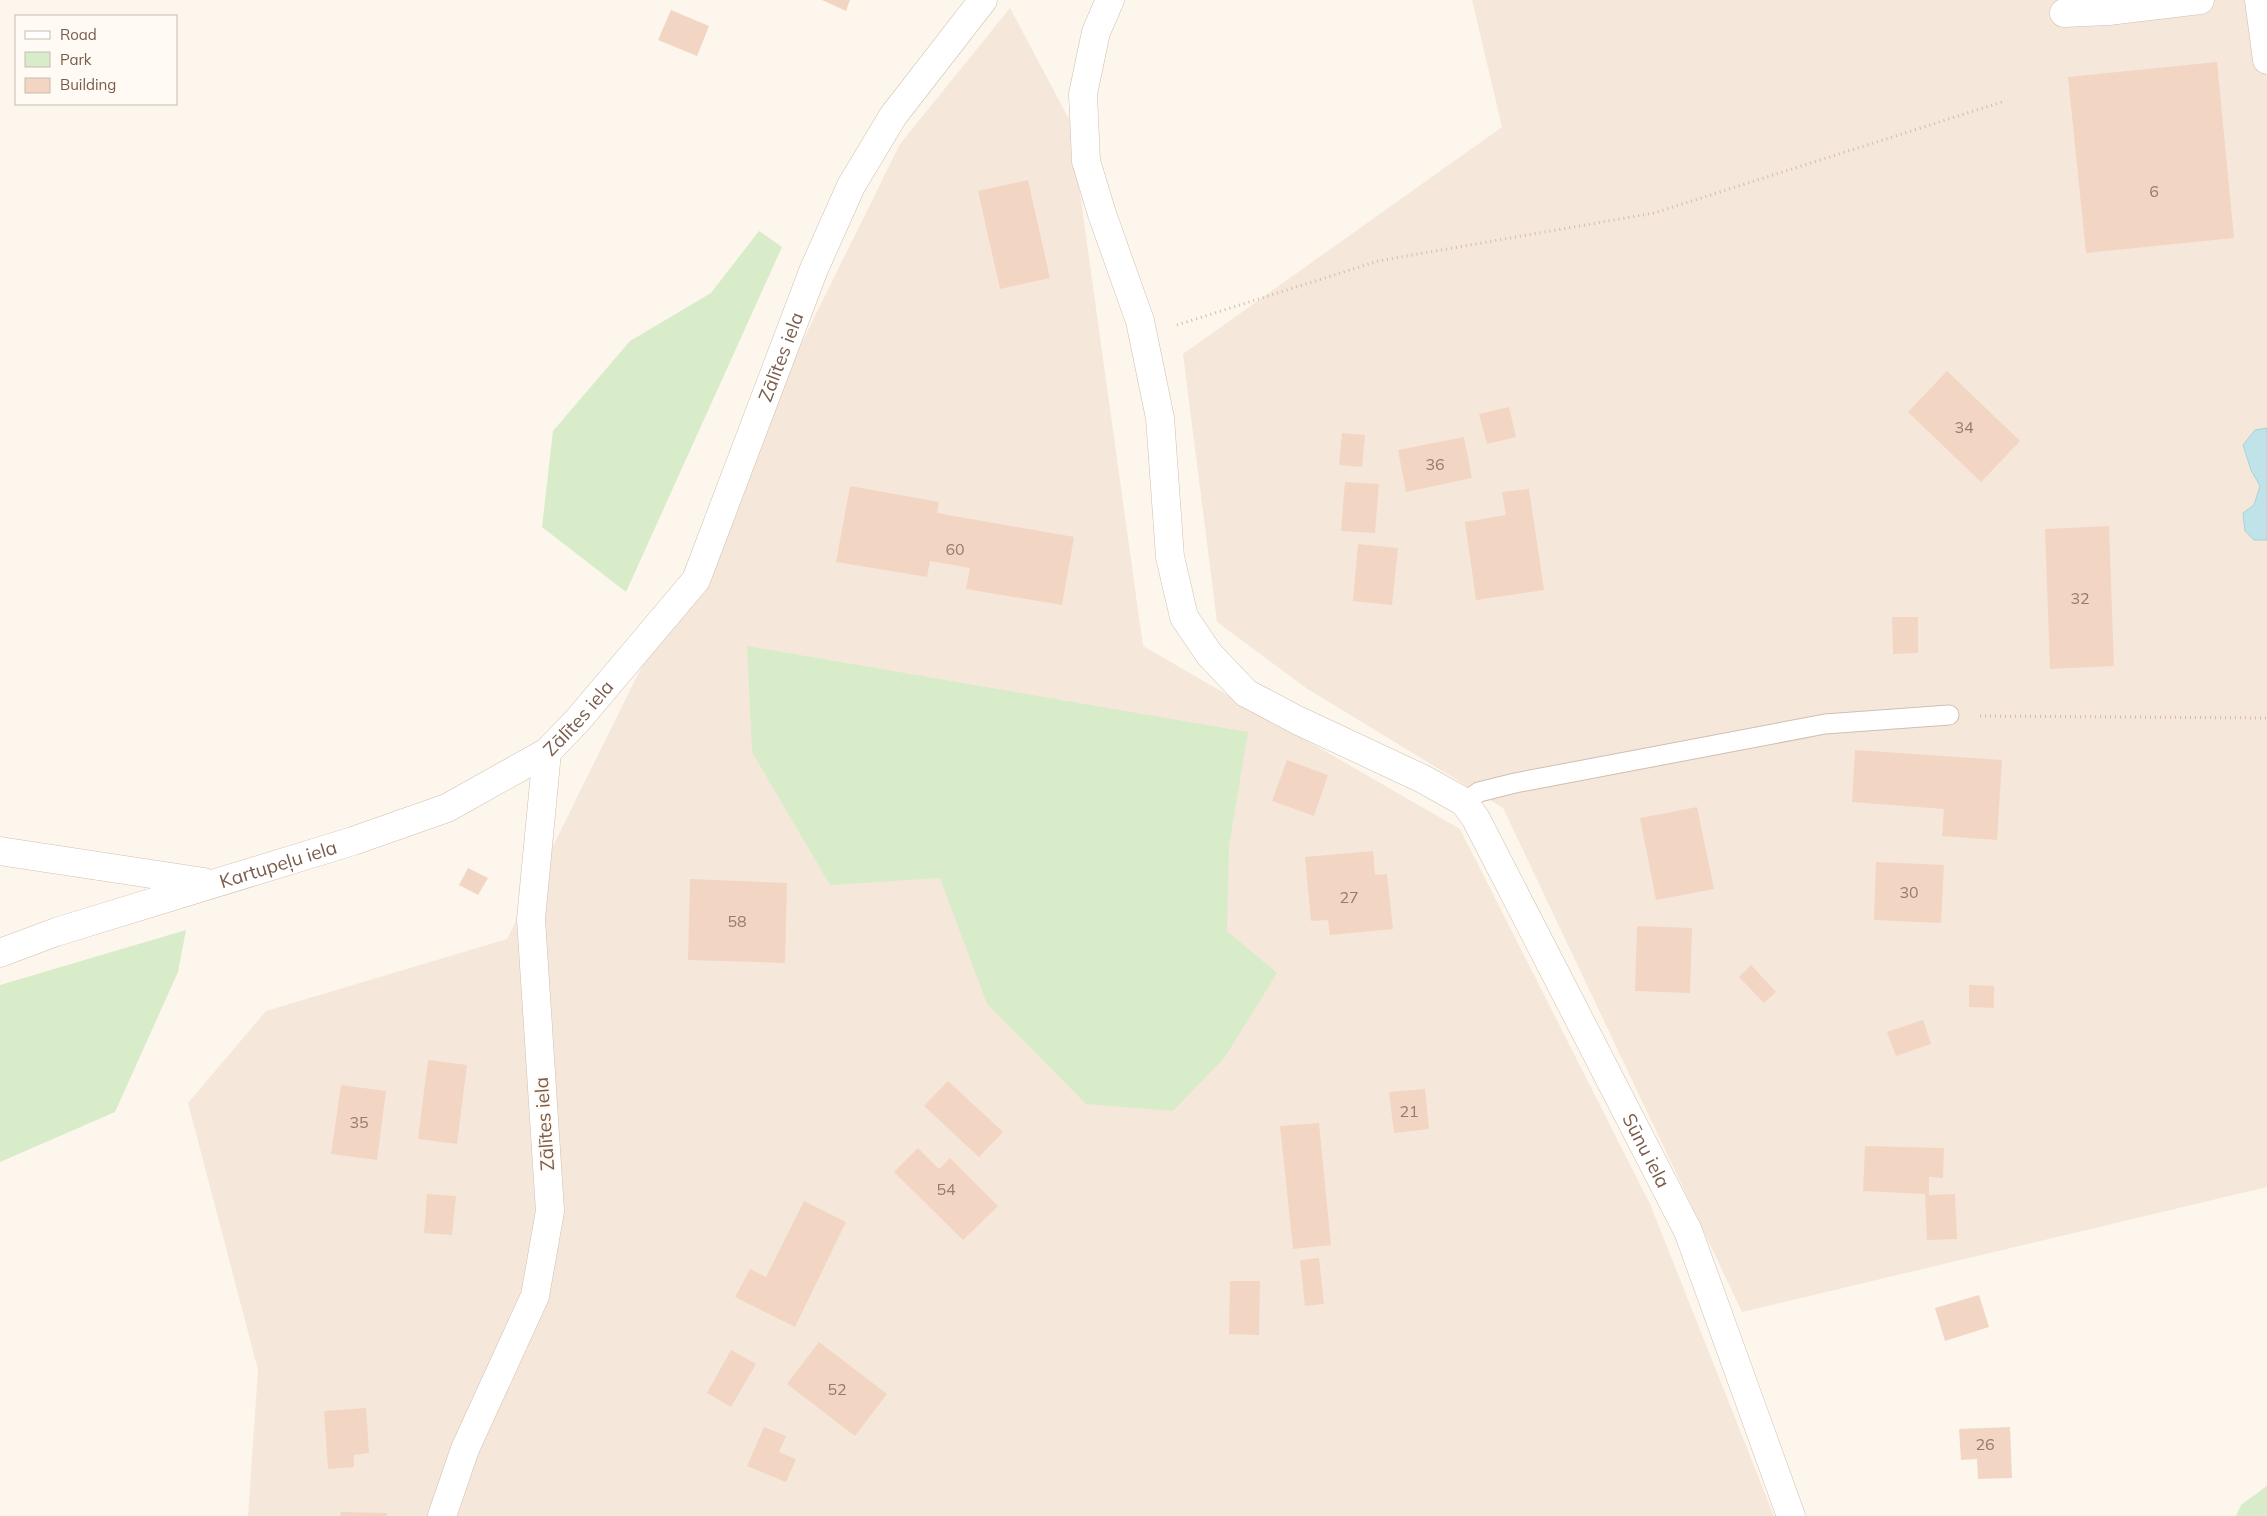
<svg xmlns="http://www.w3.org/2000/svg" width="2267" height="1516" font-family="Mulish,sans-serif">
	<rect width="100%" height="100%" fill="#fdf6ec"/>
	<g fill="#f5e8da">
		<polygon points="1472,0 2267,0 2267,1187 1742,1312 1503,808 1306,688 1217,622 1183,354 1502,127"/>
		<polygon points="1010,8 1070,121 1143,646 1460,829 1650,1204 1774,1516 248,1516 258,1370 188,1103 266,1011 507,939 900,144"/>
	</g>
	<g fill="#d8ecc9">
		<polygon points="759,231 782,247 626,592 542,527 553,431 630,341 711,293"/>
		<polygon points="747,646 1248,732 1229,846 1227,931 1277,973 1225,1057 1173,1111 1086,1104 987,1004 940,878 830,885 752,752"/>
		<polygon points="186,930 178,972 115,1112 0,1162 0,985"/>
		<polygon points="2267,1486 2267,1516 2236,1516 2241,1505"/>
	</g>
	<polygon fill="#bfe3e8" stroke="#a5d3da" points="2267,428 2267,540 2254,540 2245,531 2243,513 2254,505 2260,486 2251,470 2243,445 2255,430"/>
	<g fill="#f3d5c3">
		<polygon points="822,0 850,0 846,11"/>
		<polygon points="671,10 709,26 697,56 658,40"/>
		<polygon points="2217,62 2234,238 2086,253 2068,77"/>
		<polygon points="1028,180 1050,278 1000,289 978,191"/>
		<polygon points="1947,371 2020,441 1981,482 1908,412"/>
		<polygon points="1509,407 1516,437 1487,444 1479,414"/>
		<polygon points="1342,433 1365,435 1362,467 1339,465"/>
		<polygon points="1464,437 1472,478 1406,492 1398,450"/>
		<polygon points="1345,482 1379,484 1375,533 1341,531"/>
		<polygon points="850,486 939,502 937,513 1074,537 1062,605 966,589 970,568 930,561 927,577 836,562"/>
		<polygon points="1529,489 1544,590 1476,600 1465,522 1506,515 1502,492"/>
		<polygon points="2109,526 2114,666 2050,669 2045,529"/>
		<polygon points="1358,544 1398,548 1392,605 1353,601"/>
		<polygon points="1892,617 1918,617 1918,653 1893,654"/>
		<polygon points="1855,750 2002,760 1997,840 1942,836 1944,809 1852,802"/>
		<polygon points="1287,760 1328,775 1314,816 1272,801"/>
		<polygon points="1697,807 1714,889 1656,900 1640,818"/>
		<polygon points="1373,851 1375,875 1387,874 1393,929 1330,935 1328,920 1311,921 1305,857"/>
		<polygon points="1876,862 1944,865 1941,923 1874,920"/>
		<polygon points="468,868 488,878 478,895 459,885"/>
		<polygon points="690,879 787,883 785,963 688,960"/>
		<polygon points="1637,926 1692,928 1690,993 1635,991"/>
		<polygon points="1751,965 1776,992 1764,1003 1739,977"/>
		<polygon points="1969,985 1994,986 1994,1008 1969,1007"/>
		<polygon points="1923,1020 1931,1044 1896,1056 1887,1032"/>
		<polygon points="428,1060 467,1065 457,1144 418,1139"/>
		<polygon points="948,1081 1003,1132 979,1157 924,1106"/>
		<polygon points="341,1085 386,1091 377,1160 331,1154"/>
		<polygon points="1425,1089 1429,1129 1394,1133 1389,1092"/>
		<polygon points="1319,1123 1331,1245 1293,1249 1280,1126"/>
		<polygon points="1865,1146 1944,1148 1943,1178 1929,1177 1929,1195 1955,1194 1957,1239 1927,1240 1925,1194 1863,1191"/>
		<polygon points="918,1148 939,1169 950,1158 998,1206 963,1240 894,1172"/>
		<polygon points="427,1194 456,1196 452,1235 424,1233"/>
		<polygon points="804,1201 846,1222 795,1327 735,1297 750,1269 766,1277"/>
		<polygon points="1319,1258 1324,1304 1305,1306 1300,1260"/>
		<polygon points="1230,1281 1260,1281 1259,1335 1229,1334"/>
		<polygon points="1979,1295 1989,1327 1945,1341 1935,1308"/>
		<polygon points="819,1342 887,1394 855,1436 787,1384"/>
		<polygon points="731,1350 756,1364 731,1407 707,1393"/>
		<polygon points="366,1408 369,1453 354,1455 354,1467 328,1469 324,1411"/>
		<polygon points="764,1427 786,1436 779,1452 796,1459 786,1482 747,1466"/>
		<polygon points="2010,1427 2012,1478 1978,1479 1977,1459 1961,1460 1959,1429"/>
		<polygon points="341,1512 387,1513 387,1516 340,1516"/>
	</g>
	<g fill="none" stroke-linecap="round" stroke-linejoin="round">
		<g stroke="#d1beb0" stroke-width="21">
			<polyline id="lane" points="1464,802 1479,792 1515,783 1825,724 1949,715"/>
		</g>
		<g stroke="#d1beb0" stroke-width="29">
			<g id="street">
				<path id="s1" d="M1110 0 1096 32 1083 94 1086 161 1102 214 1140 321 1160 418 1170 557 1184 617 1209 654 1246 693 1297 720 1423 779 1464 802 1476 819 1688 1231 1791 1516"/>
				<polyline points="2259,0 2267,60"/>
				<polyline points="2064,13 2108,11 2200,0"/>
				<polyline points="0,851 204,882"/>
				<path id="s2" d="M0 953 56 932 353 841 447 808 547 752 577 721 696 580 814 269 851 186 893 116 983 0"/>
				<polyline points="442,1516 465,1449 535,1296 550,1211 531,919 547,752"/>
			</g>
		</g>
		<g stroke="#d9b8a5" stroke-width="3" stroke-dasharray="1 4" stroke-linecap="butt">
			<polyline points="1177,325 1378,261 1654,213 2002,102"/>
			<polyline points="1980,716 2267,718"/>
		</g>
		<use href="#lane" stroke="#fff" stroke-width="19"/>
		<use href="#street" stroke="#fff" stroke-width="28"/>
	</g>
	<g text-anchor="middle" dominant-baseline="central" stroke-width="4" stroke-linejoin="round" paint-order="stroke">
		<g font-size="16" fill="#987a6a">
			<text x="2154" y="191">6</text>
			<text x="1964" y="427">34</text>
			<text x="1435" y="464">36</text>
			<text x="955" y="549">60</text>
			<text x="2080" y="598">32</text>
			<text x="1909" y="892">30</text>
			<text x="1349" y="897">27</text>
			<text x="737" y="921">58</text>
			<text x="1409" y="1111">21</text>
			<text x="359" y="1122">35</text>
			<text x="946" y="1189">54</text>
			<text x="837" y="1389">52</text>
			<text x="1985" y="1444">26</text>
		</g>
		<g font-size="19" fill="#7a5c4d" stroke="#fffaf3">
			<text stroke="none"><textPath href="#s2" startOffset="1051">Zālītes iela</textPath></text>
			<text stroke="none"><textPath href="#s2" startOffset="631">Zālītes iela</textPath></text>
			<text stroke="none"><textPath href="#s2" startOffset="292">Kartupeļu iela</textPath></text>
			<text transform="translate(544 1124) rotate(-94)">Zālītes iela</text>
			<text stroke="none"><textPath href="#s1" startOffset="1370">Sūnu iela</textPath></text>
		</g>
	</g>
	<rect x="15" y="15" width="162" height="90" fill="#fffaf3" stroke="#cabbb1"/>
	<rect x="25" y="31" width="25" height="8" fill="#ffffff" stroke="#cabbb1"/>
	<text x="60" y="40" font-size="15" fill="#7a5c4d">Road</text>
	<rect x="25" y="52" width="25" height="15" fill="#d8ecc9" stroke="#cabbb1"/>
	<text x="60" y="65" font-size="15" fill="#7a5c4d">Park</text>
	<rect x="25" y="78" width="25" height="15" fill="#f3d5c3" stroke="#cabbb1"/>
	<text x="60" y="90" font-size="15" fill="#7a5c4d">Building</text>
</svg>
